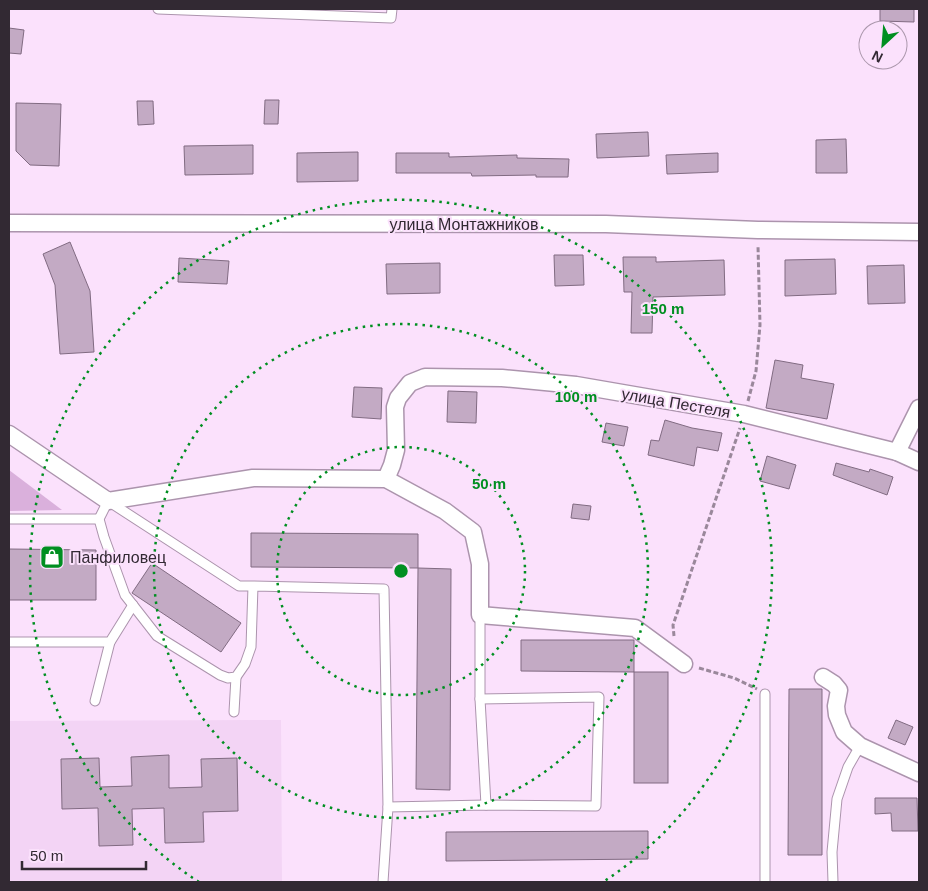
<svg xmlns="http://www.w3.org/2000/svg" width="928" height="891" font-family="Arial,sans-serif">
	<rect width="100%" height="100%" fill="#fbe1fc"/>
	<polygon fill="#f3d4f5" points="281,720 282,882 9,882 9,721"/>
	<polygon fill="#dab0dc" points="9,470 62,510 9,511"/>
	<g fill="#c3aac4" stroke="#816b82">
		<polygon points="880,9 914,9 914,22 880,21"/>
		<polygon points="9,28 24,30 21,54 9,53"/>
		<polygon points="265,100 279,100 278,124 264,124"/>
		<polygon points="137,101 153,101 154,124 138,125"/>
		<polygon points="16,103 61,104 59,166 30,165 16,151"/>
		<polygon points="648,132 649,156 597,158 596,134"/>
		<polygon points="846,139 847,173 816,173 816,140"/>
		<polygon points="253,145 253,174 185,175 184,146"/>
		<polygon points="358,152 358,181 297,182 297,153"/>
		<polygon points="396,153 449,153 449,157 517,155 517,158 569,159 568,177 536,177 536,175 472,176 471,173 396,173"/>
		<polygon points="718,153 718,172 667,174 666,155"/>
		<polygon points="70,242 90,291 94,352 60,354 55,285 43,254"/>
		<polygon points="554,255 583,255 584,285 555,286"/>
		<polygon points="623,257 656,257 656,262 724,260 725,295 653,297 652,333 631,333 632,292 624,292"/>
		<polygon points="179,258 229,261 227,284 178,282"/>
		<polygon points="835,259 836,294 785,296 785,260"/>
		<polygon points="440,263 440,293 387,294 386,264"/>
		<polygon points="904,265 905,303 868,304 867,266"/>
		<polygon points="775,360 803,365 801,378 834,384 827,419 766,408"/>
		<polygon points="354,387 382,388 381,419 352,417"/>
		<polygon points="448,391 477,392 476,423 447,422"/>
		<polygon points="665,420 692,428 722,433 718,451 697,447 694,466 648,455 651,440 659,441"/>
		<polygon points="606,423 628,427 624,446 602,442"/>
		<polygon points="767,456 796,465 789,489 760,481"/>
		<polygon points="836,463 869,472 870,469 893,477 887,495 833,475"/>
		<polygon points="573,504 591,506 589,520 571,518"/>
		<polygon points="251,533 418,534 418,568 251,567"/>
		<polygon points="9,549 96,550 96,600 9,600"/>
		<polygon points="152,563 241,623 221,652 132,593"/>
		<polygon points="418,568 451,569 450,790 416,789"/>
		<polygon points="521,640 634,640 634,672 521,671"/>
		<rect x="634" y="672" width="34" height="111"/>
		<polygon points="789,689 822,689 822,855 788,855"/>
		<polygon points="896,720 913,727 905,745 888,738"/>
		<polygon points="169,755 169,788 202,787 201,759 237,758 238,811 203,812 204,842 165,843 164,808 132,809 133,845 99,846 98,808 62,809 61,759 99,758 100,787 132,786 131,757"/>
		<polygon points="875,798 917,798 918,831 892,831 891,813 875,814"/>
		<polygon points="648,831 648,859 446,861 446,832"/>
	</g>
	<g fill="none" stroke-linecap="round" stroke-linejoin="round">
		<g stroke="#ac94ad" stroke-width="11">
			<g id="service">
				<polyline points="158,9 391,18 392,9"/>
				<polyline points="9,519 99,519"/>
				<polyline points="253,586 251,647 245,664 236,677 228,678 220,675 157,636 125,595 104,537 99,519 108,501 239,586 253,586 384,589 388,807"/>
				<polyline points="480,615 480,699 486,805"/>
				<polyline points="9,642 110,642 133,605"/>
				<polyline points="95,701 110,642"/>
				<polyline points="234,712 236,677"/>
				<polyline points="383,882 388,807 486,805 596,806 599,697 480,699"/>
				<polyline points="765,882 765,694"/>
				<polyline points="833,882 832,852 837,799 848,767 860,746"/>
			</g>
		</g>
		<g stroke="#ac94ad" stroke-width="19">
			<g id="minor">
				<polyline points="9,223 606,224 758,230 919,232"/>
				<polyline points="9,434 108,501 253,478 386,479 445,511 473,532 480,564 480,615 635,628 684,664"/>
				<polyline points="897,452 919,408"/>
				<polyline points="386,479 392,465 396,450 395,407 398,398 410,383 425,377 502,378 576,385 744,414 897,452 919,462"/>
				<polyline points="823,677 834,684 839,690 836,706 837,715 844,732 860,746 919,773"/>
			</g>
		</g>
		<g stroke="#9a889b" stroke-width="3" stroke-dasharray="5 2.5" stroke-linecap="butt">
			<polyline points="748,401 756,371 760,325 758,246"/>
			<polyline points="674,636 673,625 740,428"/>
			<polyline points="699,668 734,678 757,689"/>
		</g>
		<use href="#service" stroke="#fff" stroke-width="9"/>
		<use href="#minor" stroke="#fff" stroke-width="16"/>
	</g>
	<g fill="none" stroke="#008f21" stroke-width="2.5" stroke-dasharray="2.5 5">
		<circle cx="401" cy="571" r="124"/>
		<circle cx="401" cy="571" r="247"/>
		<path d="M199 882A371 371 0 1 1 603 882"/>
	</g>
	<defs>
		<g id="shop-square" transform="scale(1.25)"><rect x="-9" y="-9" width="18" height="18" rx="4" fill="#008f21" stroke="#fbe1fc"/><path d="M-5-2.5h2.3a2.7 3.5 0 0 1 5.4 0H5L5.5 6h-11ZM-1.5-2.5h3a1.5 2.3 0 0 0-3 0Z" fill="#fff"/></g>
	</defs>
	<g fill-rule="evenodd">
		<use href="#shop-square" x="52" y="557"/>
	</g>
	<g text-anchor="middle" dominant-baseline="central" stroke-width="4" stroke-linejoin="round" paint-order="stroke">
		<g font-size="16" fill="#322933" stroke="#fbe1fc">
			<text x="464" y="224">улица Монтажников</text>
			<text transform="translate(676 403) rotate(10)">улица Пестеля</text>
		</g>
		<g font-size="16" fill="#322933" stroke="#fbe1fc" text-anchor="start">
			<text x="70" y="557">Панфиловец</text>
		</g>
	</g>
	<circle cx="401" cy="571" r="8" fill="#008f21" stroke="#fbe1fc" stroke-width="2.5"/>
	<g font-size="15" text-anchor="middle" font-weight="bold" fill="#008f21" stroke="#fbe1fc" stroke-width="4" stroke-linejoin="round" paint-order="stroke">
		<text x="663" y="314">150 m</text>
		<text x="576" y="402">100 m</text>
		<text x="489" y="489">50 m</text>
	</g>
	<rect width="928" height="891" fill="none" stroke="#322933" stroke-width="20"/>
	<g transform="translate(883 45) rotate(206)"><circle r="24" fill="#fbe1fc" stroke="#ab97ac"/>
	<path d="M0-4L9 19L0 12L-9 19Z" fill="#008f21"/>
	<text y="-8" font-size="14" font-weight="bold" text-anchor="middle" fill="#322933">N</text>
	</g>
	<path d="M22 861v8h124v-8" fill="none" stroke="#322933" stroke-width="2.5"/>
	<text x="30" y="861" font-size="15" fill="#322933" stroke="#fbe1fc" stroke-width="4" paint-order="stroke">50 m</text>
</svg>
